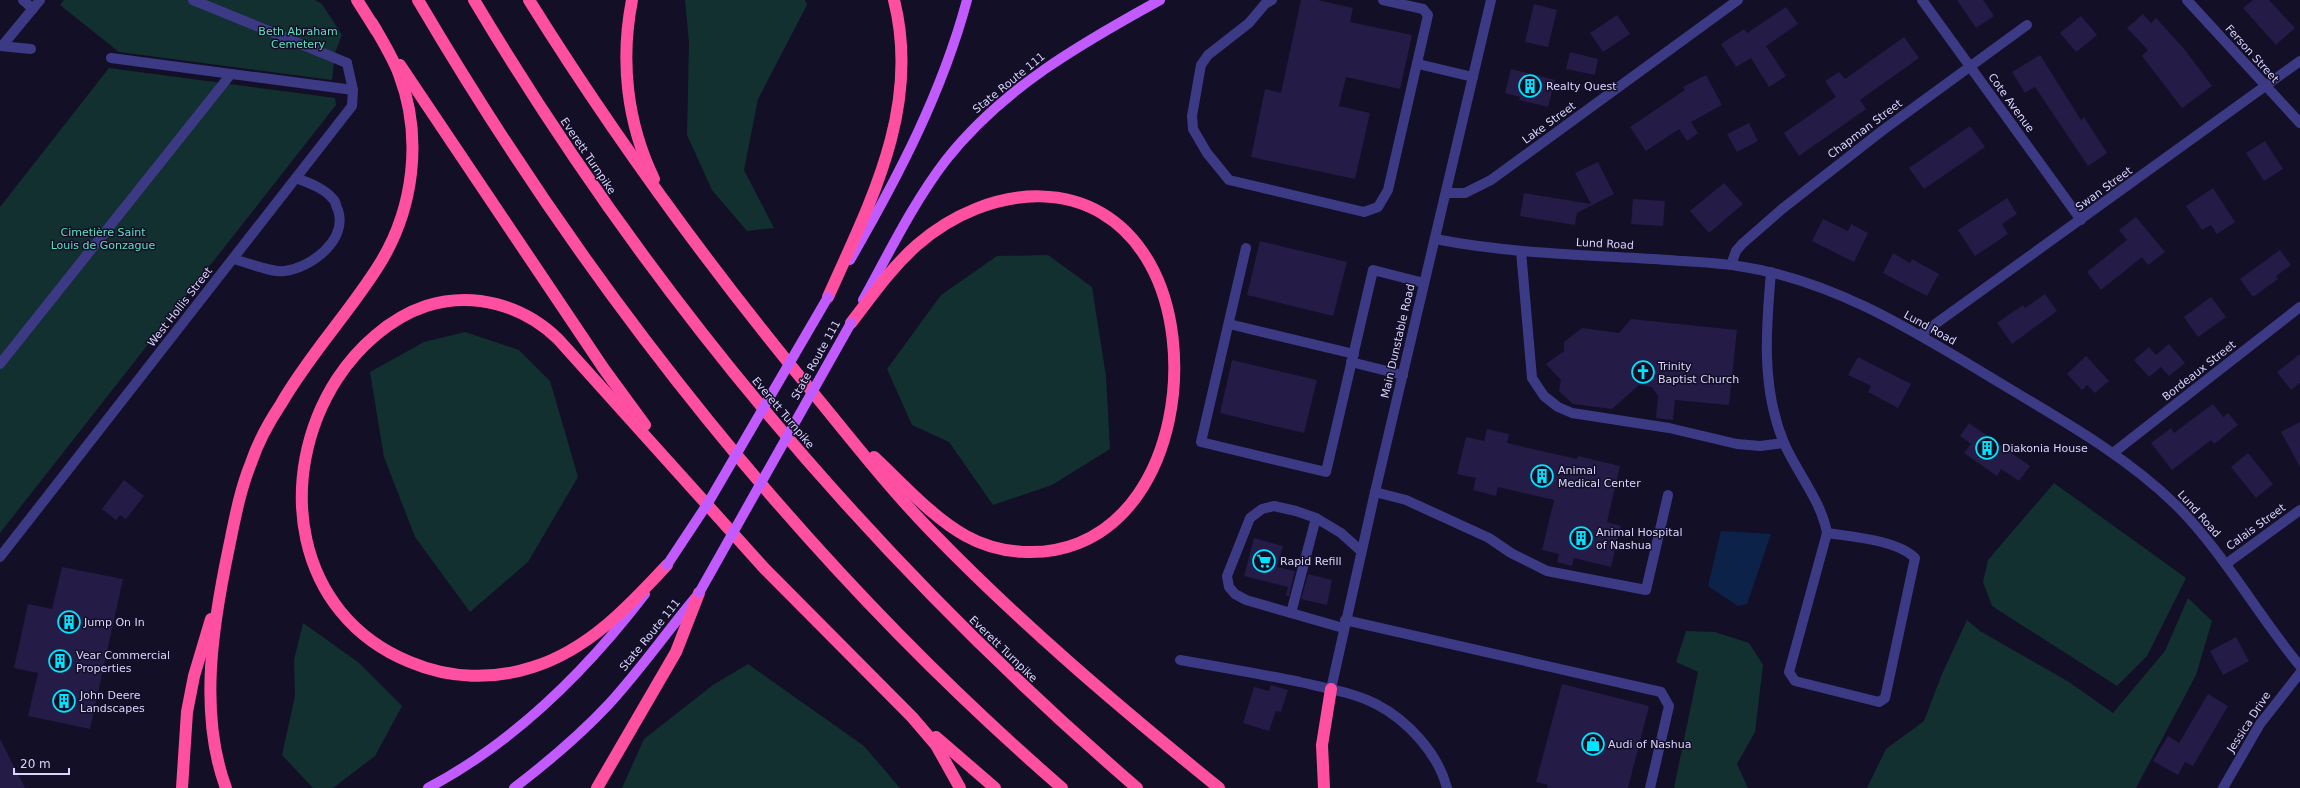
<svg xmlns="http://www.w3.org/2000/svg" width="2300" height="788" font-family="'DejaVu Sans',sans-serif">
	<rect width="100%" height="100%" fill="#130f26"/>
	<g fill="#12302f">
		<polygon points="64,0 315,0 322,4 342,35 335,53 332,80 119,52 60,5"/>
		<polygon points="685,0 805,0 807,5 758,99 744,170 774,228 747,231 712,190 687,135 689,42"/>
		<polygon points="109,68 335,98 336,105 0,533 0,207"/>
		<polygon points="1048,255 1092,287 1106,376 1110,449 1052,485 993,505 949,442 912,425 887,369 941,295 997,256"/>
		<polygon points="465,332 519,350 550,381 578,477 528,562 470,612 415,537 384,457 370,372 424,342"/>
		<polygon points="2054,483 2186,578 2147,656 2117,686 1992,606 1983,582 1988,560"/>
		<polygon points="2188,598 2212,621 2196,675 2136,788 1867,788 1886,749 1924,721 1942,674 1967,620 1980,631 2069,682 2113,713 2165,651"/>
		<polygon points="303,623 358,662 402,706 375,756 333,788 313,788 282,755 295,696 294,660"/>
		<polygon points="1686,631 1715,632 1749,643 1763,665 1755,732 1737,764 1748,788 1674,788 1698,672 1676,662"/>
		<polygon points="748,664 864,746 900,788 622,788 644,739 713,685"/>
	</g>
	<polygon fill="#0c2248" points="1721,531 1771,534 1747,604 1738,606 1708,586"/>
	<g fill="#241b47">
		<polygon points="1301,0 1318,0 1353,8 1350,22 1412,35 1400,89 1346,77 1339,106 1370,113 1355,179 1251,157 1265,89 1281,93"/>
		<polygon points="1957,0 1983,0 1994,16 1976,28"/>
		<polygon points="2253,0 2269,0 2295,28 2276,45 2243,8"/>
		<polygon points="1534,4 1557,10 1548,47 1525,42"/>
		<polygon points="1786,7 1798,24 1766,46 1786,76 1769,87 1751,58 1736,67 1721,44 1744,29 1747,33"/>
		<polygon points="2143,14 2151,23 2156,18 2185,50 2212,86 2182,108 2142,56 2148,50 2127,28"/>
		<polygon points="1617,15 1630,34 1603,52 1590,33"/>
		<polygon points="2081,16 2097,35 2076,52 2060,33"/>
		<polygon points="1904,37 1919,58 1860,100 1866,109 1799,156 1784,133 1836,97 1825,81 1839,72 1845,79"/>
		<polygon points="1570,52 1598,59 1595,75 1566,69"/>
		<polygon points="2040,55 2081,120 2084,117 2107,153 2088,166 2035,87 2025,93 2012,72"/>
		<polygon points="1511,69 1555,80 1548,107 1519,100 1520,97 1505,93"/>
		<polygon points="1706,75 1722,105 1691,122 1698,133 1687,141 1679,129 1646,151 1630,127 1685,90 1683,87"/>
		<polygon points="1749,123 1758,141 1737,152 1727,134"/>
		<polygon points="1970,126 1985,147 1924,189 1909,168"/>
		<polygon points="2265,141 2283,169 2264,181 2246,153"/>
		<polygon points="1598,162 1614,194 1577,213 1575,225 1520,216 1524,193 1591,204 1575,173"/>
		<polygon points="1724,183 1743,204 1709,233 1690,211"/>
		<polygon points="2213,188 2235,222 2217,234 2211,225 2202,230 2186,206"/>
		<polygon points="2007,198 2017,214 2002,224 2008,234 1975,256 1958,230"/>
		<polygon points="1633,199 1665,201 1663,226 1631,224"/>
		<polygon points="2136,217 2165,252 2148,265 2142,257 2101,290 2087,272 2127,240 2119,230"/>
		<polygon points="1823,219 1848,231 1851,224 1868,233 1854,262 1812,241"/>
		<polygon points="1260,241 1347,262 1333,316 1247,295"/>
		<polygon points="2280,250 2291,265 2276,276 2278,279 2253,297 2240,279"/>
		<polygon points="1893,253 1910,263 1912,259 1939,274 1927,296 1883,273"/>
		<polygon points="2045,294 2057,311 2012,344 1997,323 2023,305 2025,308"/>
		<polygon points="2211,297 2226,317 2198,337 2184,317"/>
		<polygon points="1631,319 1737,330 1729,405 1675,400 1673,420 1656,418 1658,396 1652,387 1639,385 1612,409 1573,404 1559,391 1561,380 1546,364 1564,351 1564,342 1582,328 1619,333"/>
		<polygon points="2169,344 2185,363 2169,376 2161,367 2149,377 2134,360 2149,347 2156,355"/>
		<polygon points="2300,354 2300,383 2291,390 2277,372"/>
		<polygon points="2086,356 2109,381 2095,393 2087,385 2082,390 2067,374"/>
		<polygon points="1858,357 1911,384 1898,408 1868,392 1871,386 1848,375"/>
		<polygon points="1232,360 1317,380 1304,433 1220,413"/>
		<polygon points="2213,404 2223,417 2228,413 2238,425 2214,444 2211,440 2172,470 2151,443 2171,428 2174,433"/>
		<polygon points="2300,422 2300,467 2281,432"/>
		<polygon points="1969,423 2030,466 2019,481 2001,469 1997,476 1964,453 1971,444 1960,436"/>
		<polygon points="1487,429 1509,434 1507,443 1577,459 1578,456 1620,466 1607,522 1621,526 1611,567 1574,558 1572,566 1557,562 1559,554 1542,550 1554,500 1498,487 1496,496 1473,490 1476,478 1457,474 1466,437 1484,441"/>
		<polygon points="2248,453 2273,484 2256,498 2231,467"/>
		<polygon points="124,480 144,496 126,519 120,515 116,520 102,509"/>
		<polygon points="1254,538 1283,546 1277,567 1295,571 1289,596 1286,596 1288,587 1244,576"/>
		<polygon points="62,567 123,579 90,729 28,716 38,673 14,668 28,604 52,609"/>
		<polygon points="1308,574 1332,580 1327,605 1301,599"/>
		<polygon points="2236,637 2249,661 2223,675 2210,651"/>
		<polygon points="1562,684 1649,706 1628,788 1547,788 1548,785 1536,782"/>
		<polygon points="1271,685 1288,690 1281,712 1276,711 1269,731 1243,723 1254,687 1269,691"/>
		<polygon points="2208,694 2228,706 2193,766 2185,762 2178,775 2153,761 2168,736 2179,743"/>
		<polygon points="0,739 25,788 0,788"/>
	</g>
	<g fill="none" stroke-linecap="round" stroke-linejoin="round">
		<g stroke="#3d3a85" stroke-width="10">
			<polyline points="23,0 33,9"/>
			<polyline points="193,0 347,63"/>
			<polyline points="1272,0 1265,4 1249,23 1208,55 1201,65 1192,116 1193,129 1207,153 1229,180 1364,212 1378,207 1388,190 1428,15 1423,9 1383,0"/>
			<polyline points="2,46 40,0"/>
			<polyline points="111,58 353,90"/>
			<polyline points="1418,64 1473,77"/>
			<polyline points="1246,248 1201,442 1326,472 1373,270 1424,283"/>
			<polyline points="1521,251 1532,378 1544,396 1558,407 1572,413 1669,428 1737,444 1760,446 1784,443"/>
			<path d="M233 259C246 262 272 273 284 271 311 268 348 240 338 210 336 207 336 201 333 199 324 188 309 183 296 178"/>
			<path d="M1771 272C1766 329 1761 388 1784 443 1797 473 1821 500 1827 533 1853 537 1897 540 1915 558L1885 698 1879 702 1795 681 1789 672 1827 533"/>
			<polyline points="1229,324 1354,354"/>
			<polyline points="1351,362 1403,375"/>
			<polyline points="0,364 231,74"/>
			<polyline points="1375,492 1406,500 1489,538 1511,553 1547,571 1646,590 1668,495"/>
			<polyline points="1316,518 1291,613 1343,628"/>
			<polyline points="1291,613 1246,600 1235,594 1229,587 1227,576 1250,518 1262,509 1274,506 1296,511 1316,518 1341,533 1361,551"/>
			<polyline points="1345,620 1661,692 1669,706 1650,788"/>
			<path d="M1180 660C1220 667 1260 674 1300 682 1325 688 1352 692 1376 704 1407 720 1438 753 1447 788"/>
		</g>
		<g stroke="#3d3a85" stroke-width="10">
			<polyline points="1922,0 2081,220"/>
			<polyline points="2187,0 2300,123"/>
			<polyline points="0,46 31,49"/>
			<polyline points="1731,265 1736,251 1742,244 1782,209 1883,130 2027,25"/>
			<polyline points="1920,335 2300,61"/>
			<polyline points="2113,453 2300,307"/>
			<polyline points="0,557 352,106 353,90 347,63"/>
			<polyline points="2226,564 2300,510"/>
			<polyline points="2223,788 2260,724 2300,673"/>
		</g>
		<g stroke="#3d3a85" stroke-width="10">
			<polyline points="1446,193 1465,193 1491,180 1738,0"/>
			<path d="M1435 239C1512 254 1590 255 1668 260 1693 262 1719 262 1744 267 1841 282 1926 339 2010 389 2067 423 2128 458 2176 505 2224 553 2257 614 2300 666"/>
			<polyline points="1331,689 1375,492 1491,0"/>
		</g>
		<g stroke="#c25bff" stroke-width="10">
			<path d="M850 260C898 177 942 93 967 0"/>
			<path d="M863 300C889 253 913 203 946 160 1003 88 1080 44 1160 0"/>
			<path d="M428 788C515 742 586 671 645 594"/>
			<path d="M514 788C548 762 580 735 609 704 640 670 666 633 695 598"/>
		</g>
		<g stroke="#ff4fa3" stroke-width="12">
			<polyline points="357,0 376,30"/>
			<path d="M418 0C590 293 805 565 1062 788"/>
			<path d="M474 0C651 297 875 562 1137 788"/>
			<path d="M529 0C615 138 710 268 814 394 852 440 889 488 931 531 1020 623 1119 707 1219 788"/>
			<path d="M632 0C620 61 627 123 654 179"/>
			<polyline points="400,65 604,369 645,425"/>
			<path d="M828 297C871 201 921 107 894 0"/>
			<path d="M851 323C872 296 891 268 917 245 988 183 1098 171 1150 264 1197 348 1177 503 1079 543 1044 557 1000 555 966 536 932 517 903 484 874 457"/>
			<path d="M667 565C629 606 588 650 533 667 493 680 450 679 410 662 294 615 274 477 337 379 358 347 390 318 426 306 473 291 523 305 558 339L764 568 912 717 936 745 960 788"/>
			<polyline points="936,737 995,788"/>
			<polyline points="182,788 187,712 194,676 211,619"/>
			<path d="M226 788C198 713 213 623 229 547 235 518 240 490 251 463 258 442 269 422 281 404 309 355 349 313 379 265 414 209 423 137 399 74 392 56 382 40 372 23"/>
			<polyline points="597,788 676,652 699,593"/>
			<polyline points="1324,788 1322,745 1331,689"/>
		</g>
		<g stroke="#c25bff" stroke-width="10">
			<polyline points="667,565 708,503 828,297"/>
			<polyline points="699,593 851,323"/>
		</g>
	</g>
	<defs>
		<g id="building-ring" transform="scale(1.15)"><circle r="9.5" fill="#130f26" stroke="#00e5ff" stroke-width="1.5"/><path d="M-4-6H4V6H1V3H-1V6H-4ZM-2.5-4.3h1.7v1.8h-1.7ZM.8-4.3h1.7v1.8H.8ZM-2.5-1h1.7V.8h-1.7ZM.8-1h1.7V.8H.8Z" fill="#00e5ff"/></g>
		<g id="church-ring" transform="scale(1.15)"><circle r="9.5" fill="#130f26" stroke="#00e5ff" stroke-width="1.5"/><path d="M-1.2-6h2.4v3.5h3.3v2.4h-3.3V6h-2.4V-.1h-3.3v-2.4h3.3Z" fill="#00e5ff"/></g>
		<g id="supermarket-ring" transform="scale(1.15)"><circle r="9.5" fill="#130f26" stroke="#00e5ff" stroke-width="1.5"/><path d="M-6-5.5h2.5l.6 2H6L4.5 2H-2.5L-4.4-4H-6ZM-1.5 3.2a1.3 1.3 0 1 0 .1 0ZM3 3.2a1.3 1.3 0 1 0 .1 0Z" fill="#00e5ff"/></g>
		<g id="shop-ring" transform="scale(1.15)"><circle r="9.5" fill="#130f26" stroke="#00e5ff" stroke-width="1.5"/><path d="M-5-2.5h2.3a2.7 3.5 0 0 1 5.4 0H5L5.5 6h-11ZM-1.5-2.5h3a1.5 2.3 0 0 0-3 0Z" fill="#00e5ff"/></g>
	</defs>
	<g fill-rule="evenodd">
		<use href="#building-ring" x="1530" y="86"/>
		<use href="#church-ring" x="1643" y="372"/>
		<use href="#building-ring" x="1987" y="448"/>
		<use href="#building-ring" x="1542" y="476"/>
		<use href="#building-ring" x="1581" y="538"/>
		<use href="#supermarket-ring" x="1264" y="561"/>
		<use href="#building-ring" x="69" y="622"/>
		<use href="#building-ring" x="60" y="661"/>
		<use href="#building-ring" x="64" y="701"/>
		<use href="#shop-ring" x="1593" y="744"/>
	</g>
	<g text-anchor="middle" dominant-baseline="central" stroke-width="3" stroke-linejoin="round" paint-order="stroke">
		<g font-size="11" fill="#5fe0c0" stroke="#130f26">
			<text x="298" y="31">Beth Abraham<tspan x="298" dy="13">Cemetery</tspan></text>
			<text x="103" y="232">Cimetière Saint<tspan x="103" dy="13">Louis de Gonzague</tspan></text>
		</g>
		<g font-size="11" fill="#d9d4ff" stroke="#130f26">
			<text transform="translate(2252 54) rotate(48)">Ferson Street</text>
			<text transform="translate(1009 83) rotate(-39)">State Route 111</text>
			<text transform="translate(2011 103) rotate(54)">Cote Avenue</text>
			<text transform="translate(1549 123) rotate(-36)">Lake Street</text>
			<text transform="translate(1865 129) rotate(-37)">Chapman Street</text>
			<text transform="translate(588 156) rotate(56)">Everett Turnpike</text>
			<text transform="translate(2104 189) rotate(-36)">Swan Street</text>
			<text transform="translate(1605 244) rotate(3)">Lund Road</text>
			<text transform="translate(180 307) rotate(-52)">West Hollis Street</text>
			<text transform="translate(1930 328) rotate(29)">Lund Road</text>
			<text transform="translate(1398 341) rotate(-77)">Main Dunstable Road</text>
			<text transform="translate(816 360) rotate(-61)">State Route 111</text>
			<text transform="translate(2199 371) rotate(-38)">Bordeaux Street</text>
			<text transform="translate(783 413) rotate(50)">Everett Turnpike</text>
			<text transform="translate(2199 514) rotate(48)">Lund Road</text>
			<text transform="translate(2256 527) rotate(-36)">Calais Street</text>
			<text transform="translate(650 635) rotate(-51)">State Route 111</text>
			<text transform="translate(1003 649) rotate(44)">Everett Turnpike</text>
			<text transform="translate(2249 722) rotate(-57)">Jessica Drive</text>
		</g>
		<g font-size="11" fill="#d9d4ff" stroke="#130f26" text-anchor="start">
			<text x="1546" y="86">Realty Quest</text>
			<text x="1658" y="366">Trinity<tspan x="1658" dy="13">Baptist Church</tspan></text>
			<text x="2002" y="448">Diakonia House</text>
			<text x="1558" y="470">Animal<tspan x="1558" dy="13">Medical Center</tspan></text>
			<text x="1596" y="532">Animal Hospital<tspan x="1596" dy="13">of Nashua</tspan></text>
			<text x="1280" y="561">Rapid Refill</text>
			<text x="84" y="622">Jump On In</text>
			<text x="76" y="655">Vear Commercial<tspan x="76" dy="13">Properties</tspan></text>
			<text x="80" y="695">John Deere<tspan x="80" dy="13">Landscapes</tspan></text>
			<text x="1608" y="744">Audi of Nashua</text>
		</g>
	</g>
	<path d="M14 768v6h55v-6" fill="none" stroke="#d9d4ff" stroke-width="2"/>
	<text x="20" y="768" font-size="12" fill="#d9d4ff" stroke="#130f26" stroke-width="3" paint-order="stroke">20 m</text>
</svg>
